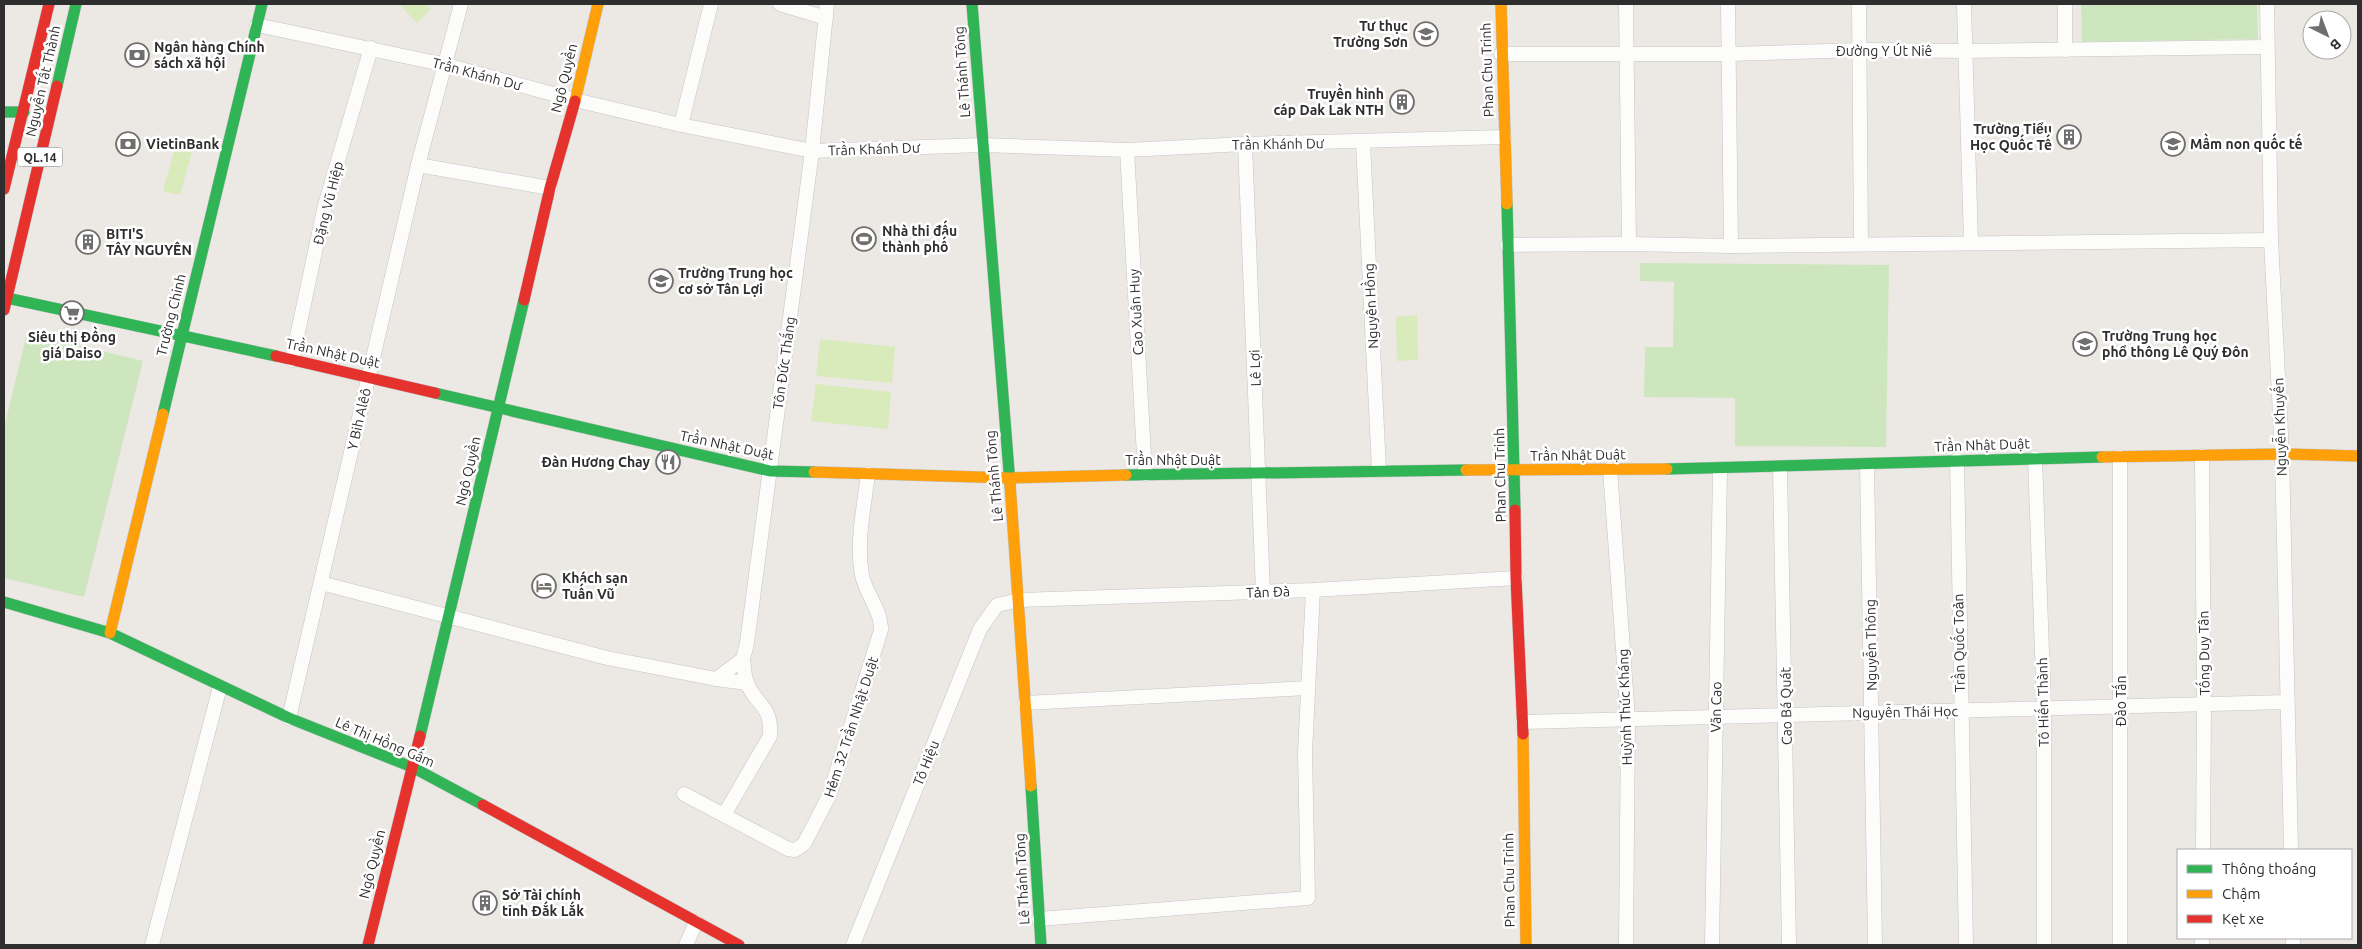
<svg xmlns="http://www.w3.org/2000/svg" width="2362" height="949" font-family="Ubuntu,sans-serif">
	<rect width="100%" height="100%" fill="#ece8e4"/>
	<g fill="#cee6be">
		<polygon points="2081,4 2257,4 2258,39 2082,42"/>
		<polygon points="1640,263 1889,265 1886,447 1735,446 1735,398 1644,397 1645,347 1673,347 1674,282 1640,281"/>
		<polygon points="27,333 143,361 84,597 4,578 4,428"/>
	</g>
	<g fill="#d9eabb">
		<polygon points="399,4 426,4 431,9 417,23"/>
		<polygon points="175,148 192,152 180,195 163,191"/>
		<polygon points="1417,315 1418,360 1397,361 1396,317"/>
		<polygon points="820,339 895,347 892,383 816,376"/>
		<polygon points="816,384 891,392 888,429 811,421"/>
	</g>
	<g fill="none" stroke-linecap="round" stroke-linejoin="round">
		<g stroke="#c5c4c5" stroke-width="15">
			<g id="street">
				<polyline points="780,4 826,18"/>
				<polyline points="1626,4 1629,244"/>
				<polyline points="1728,4 1731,246"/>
				<polyline points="1859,4 1861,244"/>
				<polyline points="1964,4 1971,242"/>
				<polyline points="2065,4 2065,50"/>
				<polyline points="2267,4 2271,240 2282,454 2291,850"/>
				<polyline points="257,25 446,65 575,100 681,125 812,151 982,145 1127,150 1245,144 1504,137"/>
				<polyline points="1501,54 1729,54 1860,50 1965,51 2267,47"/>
				<polyline points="681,125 711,4"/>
				<polyline points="1363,142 1379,470"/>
				<polyline points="1245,144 1263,592"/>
				<polyline points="1127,150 1145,474"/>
				<polyline points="418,165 550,188"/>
				<polyline points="1507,245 1629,244 1731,246 2271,240"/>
				<polyline points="292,360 325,205 371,48"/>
				<polyline points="2202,456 2204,704 2203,850"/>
				<polyline points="2035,458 2044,707 2044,945"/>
				<polyline points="1957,460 1966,945"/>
				<polyline points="1867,465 1875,945"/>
				<polyline points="1780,468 1789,945"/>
				<polyline points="1610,469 1628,719 1626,945"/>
				<polyline points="321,583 607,658 716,679 747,683"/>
				<polyline points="716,679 743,659 747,643 812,151 827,4"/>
				<polyline points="1025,703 1308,688"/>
				<polyline points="289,718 418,165 461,4"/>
				<polyline points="1523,722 2287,702"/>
				<path d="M684 794 788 849 795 850 804 844 829 796 881 630C882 611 866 595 862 575 856 543 864 507 868 474"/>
				<path d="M724 815 770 736C772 704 756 706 747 683 744 676 744 666 743 659"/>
				<polyline points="1039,919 1308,898 1305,753 1313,590"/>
				<polyline points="2293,938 2293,945"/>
				<polyline points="152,945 220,687"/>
				<polyline points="686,945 696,922"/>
				<polyline points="853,945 980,629 997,605 1019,600 1313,590 1516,578"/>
				<polyline points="1712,945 1720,469"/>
				<polyline points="2120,945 2120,457"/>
				<polyline points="2202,945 2202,938"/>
			</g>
		</g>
		<g stroke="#c5c4c5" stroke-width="12">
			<g id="fast">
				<polyline points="972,4 1010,484"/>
				<polyline points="57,86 76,4"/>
				<polyline points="4,112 24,112"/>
				<polyline points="1507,204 1515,510"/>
				<polyline points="7,298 276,356"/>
				<polyline points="435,393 770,471 814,472"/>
				<polyline points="163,414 262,4"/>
				<polyline points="1667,469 2102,457"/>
				<polyline points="1126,475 1466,470"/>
				<polyline points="4,602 110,633 289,718 412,767 483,805"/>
				<polyline points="420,736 524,300"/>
				<polyline points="1031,786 1041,945"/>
			</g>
		</g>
		<g stroke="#c5c4c5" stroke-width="12">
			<g id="slow">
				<polyline points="1501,4 1507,204"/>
				<polyline points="575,101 598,4"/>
				<polyline points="2102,457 2282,454 2358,456"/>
				<polyline points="1466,470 1667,469"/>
				<polyline points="814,472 1009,478 1126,475"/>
				<polyline points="1010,484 1031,786"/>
				<polyline points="110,633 163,414"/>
				<polyline points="1523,734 1526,945"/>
			</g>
		</g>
		<g stroke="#c5c4c5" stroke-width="12">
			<g id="jam">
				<polyline points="4,189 49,4"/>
				<polyline points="524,300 550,188 575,101"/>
				<polyline points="4,310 57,86"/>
				<polyline points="276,356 435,393"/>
				<polyline points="1515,510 1516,578 1523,734"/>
				<polyline points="483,805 739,945"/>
				<polyline points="368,945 420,736"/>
			</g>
		</g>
		<use href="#street" stroke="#fcfcfb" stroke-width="14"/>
		<use href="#fast" stroke="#30b455" stroke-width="11"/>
		<use href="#slow" stroke="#ff9f0a" stroke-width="11"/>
		<use href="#jam" stroke="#e5322d" stroke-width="11"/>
	</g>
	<defs>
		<g id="school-ring" transform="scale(1.25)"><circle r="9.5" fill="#fff" stroke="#706f6e" stroke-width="1.5"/><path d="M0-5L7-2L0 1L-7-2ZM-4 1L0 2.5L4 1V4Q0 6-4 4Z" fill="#706f6e"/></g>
		<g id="bank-ring" transform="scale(1.25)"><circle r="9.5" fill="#fff" stroke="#706f6e" stroke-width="1.5"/><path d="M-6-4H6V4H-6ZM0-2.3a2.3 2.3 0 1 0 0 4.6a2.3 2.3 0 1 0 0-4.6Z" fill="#706f6e"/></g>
		<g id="building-ring" transform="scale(1.25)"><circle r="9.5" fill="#fff" stroke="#706f6e" stroke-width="1.5"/><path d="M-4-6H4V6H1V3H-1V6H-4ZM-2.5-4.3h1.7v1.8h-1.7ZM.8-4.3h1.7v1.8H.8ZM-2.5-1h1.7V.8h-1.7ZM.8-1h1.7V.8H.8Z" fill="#706f6e"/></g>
		<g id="stadium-ring" transform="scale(1.25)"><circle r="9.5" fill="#fff" stroke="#706f6e" stroke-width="1.5"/><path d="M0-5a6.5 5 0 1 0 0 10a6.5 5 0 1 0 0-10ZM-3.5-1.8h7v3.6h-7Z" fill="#706f6e"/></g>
		<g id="supermarket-ring" transform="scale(1.25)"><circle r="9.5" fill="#fff" stroke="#706f6e" stroke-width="1.5"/><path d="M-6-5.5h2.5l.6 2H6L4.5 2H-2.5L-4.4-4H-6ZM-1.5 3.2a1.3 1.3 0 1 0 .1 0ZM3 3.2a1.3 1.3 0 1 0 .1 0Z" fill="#706f6e"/></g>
		<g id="restaurant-ring" transform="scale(1.25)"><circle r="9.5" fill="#fff" stroke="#706f6e" stroke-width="1.5"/><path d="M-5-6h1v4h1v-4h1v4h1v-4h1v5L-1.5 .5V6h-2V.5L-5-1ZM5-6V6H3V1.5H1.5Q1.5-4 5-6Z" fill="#706f6e"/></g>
		<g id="hotel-ring" transform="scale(1.25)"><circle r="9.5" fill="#fff" stroke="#706f6e" stroke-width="1.5"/><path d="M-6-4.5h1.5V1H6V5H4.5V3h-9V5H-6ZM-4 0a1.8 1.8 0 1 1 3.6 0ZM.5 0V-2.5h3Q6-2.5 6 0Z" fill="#706f6e"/></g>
	</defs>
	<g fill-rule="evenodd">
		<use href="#school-ring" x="1426" y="34"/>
		<use href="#bank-ring" x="137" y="55"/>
		<use href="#building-ring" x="1402" y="102"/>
		<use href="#building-ring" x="2069" y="137"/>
		<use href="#bank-ring" x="128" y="144"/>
		<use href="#school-ring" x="2173" y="144"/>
		<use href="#stadium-ring" x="864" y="239"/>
		<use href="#building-ring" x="88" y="242"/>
		<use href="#school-ring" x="661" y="281"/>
		<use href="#supermarket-ring" x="72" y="313"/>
		<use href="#school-ring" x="2085" y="344"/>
		<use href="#restaurant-ring" x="668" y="462"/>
		<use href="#hotel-ring" x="544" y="586"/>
		<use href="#building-ring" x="485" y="903"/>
	</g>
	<g text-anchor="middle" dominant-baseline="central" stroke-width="5" stroke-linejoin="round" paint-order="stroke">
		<rect fill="#fff" stroke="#6d6d6d" stroke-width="1" x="17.5" y="147.5" width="45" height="19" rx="4"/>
		<g font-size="12" font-weight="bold" fill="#2e2e2e">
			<text x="40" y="157">QL.14</text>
		</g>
		<g font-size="14" font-weight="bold" fill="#2e2e2e" stroke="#fff" text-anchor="start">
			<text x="1408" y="26" text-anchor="end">Tư thục<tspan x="1408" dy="16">Trường Sơn</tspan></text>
			<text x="154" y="47">Ngân hàng Chính<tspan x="154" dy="16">sách xã hội</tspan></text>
			<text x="1384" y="94" text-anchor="end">Truyền hình<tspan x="1384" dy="16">cáp Dak Lak NTH</tspan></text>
			<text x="2052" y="129" text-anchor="end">Trường Tiểu<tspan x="2052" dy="16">Học Quốc Tế</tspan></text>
			<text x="146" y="144">VietinBank</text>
			<text x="2190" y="144">Mầm non quốc tế</text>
			<text x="882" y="231">Nhà thi đấu<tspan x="882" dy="16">thành phố</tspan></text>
			<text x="106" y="234">BITI'S<tspan x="106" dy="16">TÂY NGUYÊN</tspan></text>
			<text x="678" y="273">Trường Trung học<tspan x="678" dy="16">cơ sở Tân Lợi</tspan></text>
			<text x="2102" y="336">Trường Trung học<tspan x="2102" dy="16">phổ thông Lê Quý Đôn</tspan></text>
			<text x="72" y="337" text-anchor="middle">Siêu thị Đồng<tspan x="72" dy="16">giá Daiso</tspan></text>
			<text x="650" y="462" text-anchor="end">Đàn Hương Chay</text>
			<text x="562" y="578">Khách sạn<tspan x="562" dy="16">Tuấn Vũ</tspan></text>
			<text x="502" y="895">Sở Tài chính<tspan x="502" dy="16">tỉnh Đắk Lắk</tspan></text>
		</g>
		<g font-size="14" fill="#2e2e2e" stroke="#fff">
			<text x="1884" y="51">Đường Y Út Niê</text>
			<text transform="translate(1487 70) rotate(-92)">Phan Chu Trinh</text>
			<text transform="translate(962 72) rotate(-94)">Lê Thánh Tông</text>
			<text transform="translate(477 74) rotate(15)">Trần Khánh Dư</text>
			<text transform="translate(564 78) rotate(-76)">Ngô Quyền</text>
			<text transform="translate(43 81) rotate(-77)">Nguyễn Tất Thành</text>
			<text transform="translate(1278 144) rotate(-1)">Trần Khánh Dư</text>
			<text transform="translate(874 149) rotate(-2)">Trần Khánh Dư</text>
			<text transform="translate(328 203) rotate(-76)">Đặng Vũ Hiệp</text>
			<text transform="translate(1371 306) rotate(-93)">Nguyên Hồng</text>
			<text transform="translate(1136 312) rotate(-93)">Cao Xuân Huy</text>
			<text transform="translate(171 315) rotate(-76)">Trường Chinh</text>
			<text transform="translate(333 353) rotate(12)">Trần Nhật Duật</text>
			<text transform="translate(784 363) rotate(-82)">Tôn Đức Thắng</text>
			<text transform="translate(1255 368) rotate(-92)">Lê Lợi</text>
			<text transform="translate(359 419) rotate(-77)">Y Bih Alêô</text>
			<text transform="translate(2280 427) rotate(-92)">Nguyễn Khuyến</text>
			<text transform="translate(727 445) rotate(12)">Trần Nhật Duật</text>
			<text transform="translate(1982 445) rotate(-2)">Trần Nhật Duật</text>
			<text transform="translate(1578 455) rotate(-1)">Trần Nhật Duật</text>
			<text x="1173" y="460">Trần Nhật Duật</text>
			<text transform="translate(468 471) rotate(-77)">Ngô Quyền</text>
			<text transform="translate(1500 475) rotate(-91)">Phan Chu Trinh</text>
			<text transform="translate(994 476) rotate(-95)">Lê Thánh Tông</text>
			<text transform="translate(1268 592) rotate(-2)">Tản Đà</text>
			<text transform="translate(1959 643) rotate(-91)">Trần Quốc Toản</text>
			<text transform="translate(1871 645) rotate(-91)">Nguyễn Thông</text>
			<text transform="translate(2204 653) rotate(-91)">Tống Duy Tân</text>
			<text transform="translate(2121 701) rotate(-90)">Đào Tấn</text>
			<text transform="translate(2043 702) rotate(-91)">Tô Hiến Thành</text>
			<text transform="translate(1786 706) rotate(-91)">Cao Bá Quát</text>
			<text transform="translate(1625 707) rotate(-92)">Huỳnh Thúc Kháng</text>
			<text transform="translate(1716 707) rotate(-89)">Văn Cao</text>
			<text transform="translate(1905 712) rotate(-1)">Nguyễn Thái Học</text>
			<text transform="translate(851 727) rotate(-72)">Hẻm 32 Trần Nhật Duật</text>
			<text transform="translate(385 742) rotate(23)">Lê Thị Hồng Gấm</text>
			<text transform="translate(926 763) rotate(-68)">Tô Hiệu</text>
			<text transform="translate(372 864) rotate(-76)">Ngô Quyền</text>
			<text transform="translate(1022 879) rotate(-93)">Lê Thánh Tông</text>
			<text transform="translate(1509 880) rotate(-91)">Phan Chu Trinh</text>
		</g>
	</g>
	<rect width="2362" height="949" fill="none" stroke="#2e2e2e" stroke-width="10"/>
	<rect x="2177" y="849" width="175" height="90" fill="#ffffff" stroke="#ababab"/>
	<rect x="2187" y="865" width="25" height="8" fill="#30b455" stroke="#ababab"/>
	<text x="2222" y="874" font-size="15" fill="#2e2e2e">Thông thoáng</text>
	<rect x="2187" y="890" width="25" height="8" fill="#ff9f0a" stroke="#ababab"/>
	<text x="2222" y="899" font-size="15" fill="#2e2e2e">Chậm</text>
	<rect x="2187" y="915" width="25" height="8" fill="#e5322d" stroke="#ababab"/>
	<text x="2222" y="924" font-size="15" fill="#2e2e2e">Kẹt xe</text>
	<g transform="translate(2327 35) rotate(138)"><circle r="24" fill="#ffffff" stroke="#ababab"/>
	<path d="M0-4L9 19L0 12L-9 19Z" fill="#706f6e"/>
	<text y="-8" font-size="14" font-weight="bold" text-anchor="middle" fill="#2e2e2e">B</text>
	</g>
</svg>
